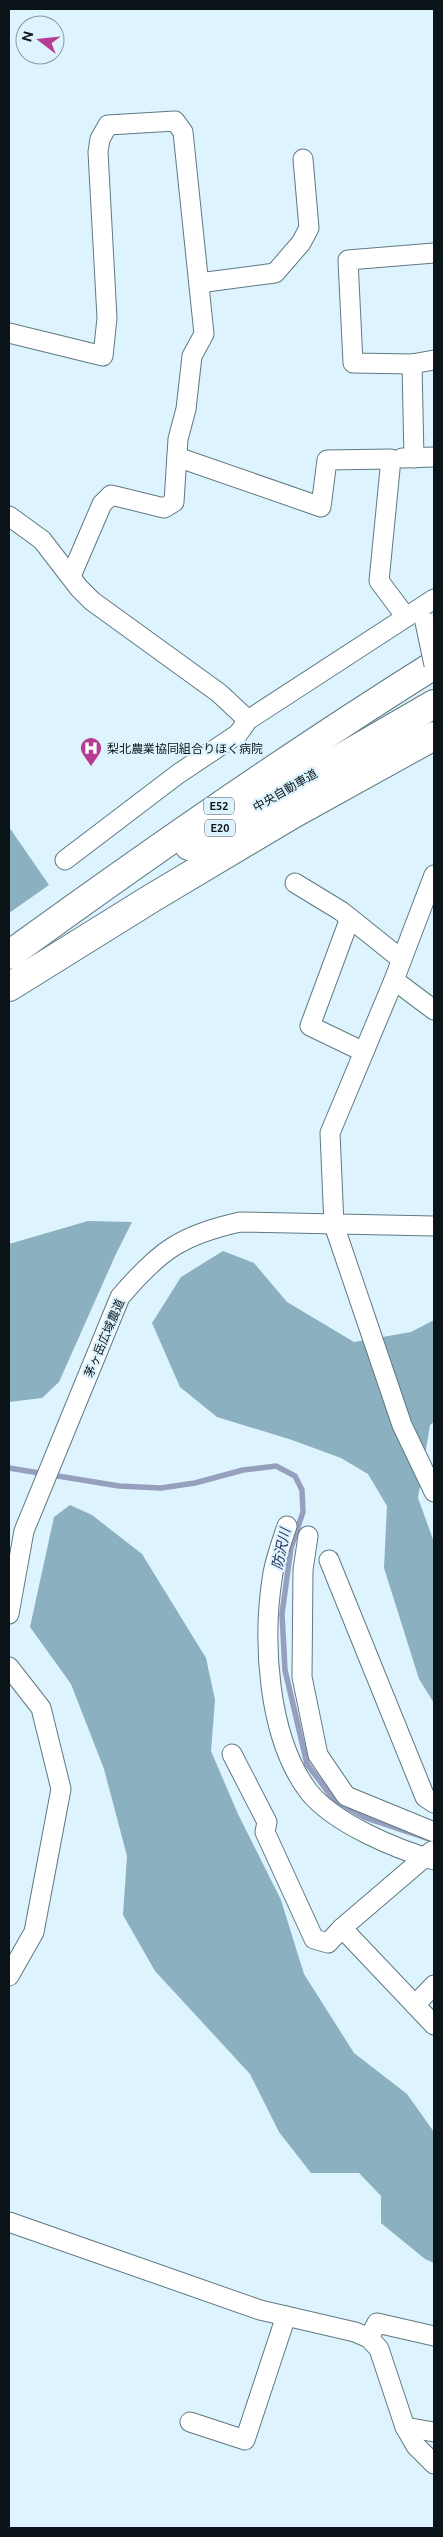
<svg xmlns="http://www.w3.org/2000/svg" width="443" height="2537" font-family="Ubuntu,'Noto Sans JP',sans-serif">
	<rect width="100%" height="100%" fill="#ddf3fd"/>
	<g fill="#8bb0c0">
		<polygon points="9,827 49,885 9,913"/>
		<polygon points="88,1221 132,1222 115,1256 59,1382 42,1398 9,1402 9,1244"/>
		<polygon points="223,1251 254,1263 287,1302 354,1342 411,1332 434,1320 434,1422 430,1425 418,1498 434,1542 434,1703 419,1679 384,1568 387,1506 368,1474 341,1458 292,1440 217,1417 180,1387 152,1323 181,1277"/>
		<polygon points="70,1505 92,1515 142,1554 206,1658 215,1700 211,1751 238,1814 281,1900 304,1974 354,2053 407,2094 434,2132 434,2263 425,2259 381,2223 381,2196 359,2173 311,2173 279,2132 250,2074 155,1971 123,1915 127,1856 104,1769 71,1684 30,1627 54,1517"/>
	</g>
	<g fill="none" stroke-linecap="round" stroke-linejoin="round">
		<polyline stroke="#969fbe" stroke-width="5.5" points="9,1468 119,1486 161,1488 195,1483 243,1470 276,1466 295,1476 302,1490 303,1512 291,1548 282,1614 285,1670 307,1764 334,1800 366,1818 429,1839"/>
		<g stroke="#5f7983" stroke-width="21">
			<g id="minor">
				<polyline points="434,253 348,260 353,363 412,364 434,360"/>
				<polyline points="199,283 275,273 301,243 309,228 303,159"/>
				<polyline points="9,333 103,356 107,318 98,152 100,139 108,125 175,121 183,132 204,334 192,356 186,409 178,439 174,502 164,508 111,495 102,504 71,576"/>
				<polyline points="412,364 414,458"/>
				<polyline points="177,457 321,507 327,460 391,459 379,581 406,617"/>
				<polyline points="402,458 434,457"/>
				<polyline points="9,516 42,540 79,588 92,601 219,693 248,720"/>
				<polyline points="65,860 178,774 238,734 248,720 434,599"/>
				<polyline points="434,875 394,980 330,1133 334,1225 402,1425 434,1492"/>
				<polyline points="295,883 341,911 401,959"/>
				<polyline points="350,918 310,1026 364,1052"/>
				<polyline points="394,980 434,1010"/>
				<path d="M287 1526C282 1541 276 1557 273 1573 262 1639 267 1737 309 1792 335 1824 396 1849 434 1860"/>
				<polyline points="308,1536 303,1570 302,1677 318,1755 346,1796 434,1832"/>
				<polyline points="329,1560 425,1797 434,1803"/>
				<path d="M9 1614 24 1531 120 1297C159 1251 181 1235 240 1222L434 1226"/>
				<polyline points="9,1667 41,1708 61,1789 34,1932 9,1976"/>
				<polyline points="232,1754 267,1822 265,1832 314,1939 328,1943 342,1928 432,1851"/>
				<polyline points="342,1928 434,2025"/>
				<polyline points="415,2005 434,1985"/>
				<polyline points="9,2222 260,2310 355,2332 369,2338 379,2349 405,2427 416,2446 434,2464"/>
				<polyline points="369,2338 377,2323 434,2336"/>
				<polyline points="190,2422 245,2440 286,2316"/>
				<polyline points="405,2427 434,2432"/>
			</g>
		</g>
		<g stroke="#5f7983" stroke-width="30">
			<g id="highway">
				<polyline points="189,846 434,704"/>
				<path d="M9 955C148 854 289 756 434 665"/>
				<polyline points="9,987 152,898 293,814 434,736"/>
			</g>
		</g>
		<use href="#minor" stroke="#fff" stroke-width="19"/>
		<use href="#highway" stroke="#fff" stroke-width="28"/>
		<g stroke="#5f7983" stroke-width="21" stroke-linecap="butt">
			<polyline id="minor-bridge" points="425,622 434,665"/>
		</g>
		<use href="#minor-bridge" stroke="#fff" stroke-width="19"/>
	</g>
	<defs>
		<g id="hospital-pin" transform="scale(1.125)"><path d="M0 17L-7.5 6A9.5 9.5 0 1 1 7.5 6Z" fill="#b53c90" stroke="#ddf3fd"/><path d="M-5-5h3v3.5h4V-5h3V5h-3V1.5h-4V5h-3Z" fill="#fff"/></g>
	</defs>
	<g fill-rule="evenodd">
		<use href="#hospital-pin" x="91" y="748"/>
	</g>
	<g text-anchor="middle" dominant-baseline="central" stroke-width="4.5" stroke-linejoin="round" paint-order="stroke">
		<g fill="#ddf3fd" stroke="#49575d" stroke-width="1">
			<rect x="204" y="797.5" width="30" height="17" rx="4"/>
			<rect x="205" y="819.5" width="30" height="17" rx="4"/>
		</g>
		<g font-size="11" font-weight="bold" fill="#0a1418">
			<text x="219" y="806">E52</text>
			<text x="220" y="828">E20</text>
		</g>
		<g font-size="12" fill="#0a1418" stroke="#ddf3fd" text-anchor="start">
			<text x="107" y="748">梨北農業協同組合りほく病院</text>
		</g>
		<g font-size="12" fill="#0a1418" stroke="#ddf3fd">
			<text transform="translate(285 790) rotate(-30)">中央自動車道</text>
			<text transform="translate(104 1338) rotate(-67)">茅ヶ岳広域農道</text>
		</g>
		<g font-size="14" font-style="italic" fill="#28315c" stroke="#ddf3fd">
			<text transform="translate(281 1549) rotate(-78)">防沢川</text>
		</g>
	</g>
	<rect width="443" height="2537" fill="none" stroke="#0a1418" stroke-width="20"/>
	<g transform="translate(40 40) rotate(286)"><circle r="24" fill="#ddf3fd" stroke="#899aa1"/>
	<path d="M0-4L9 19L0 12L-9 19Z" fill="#b53c90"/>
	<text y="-8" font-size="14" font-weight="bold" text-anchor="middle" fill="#0a1418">N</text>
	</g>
</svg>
